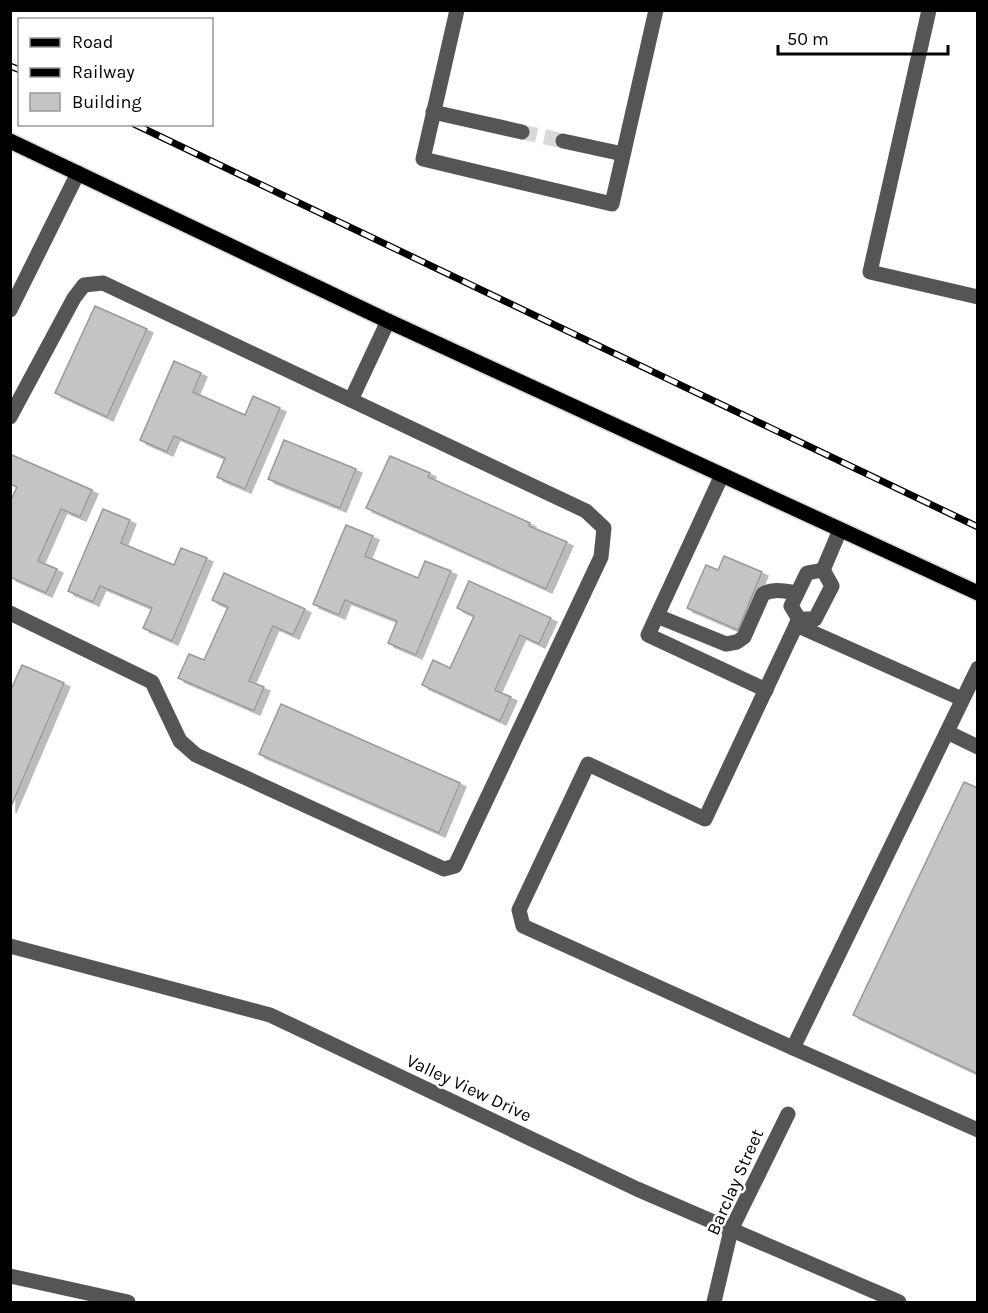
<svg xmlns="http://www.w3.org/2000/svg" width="988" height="1313" font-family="Karla,sans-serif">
	<defs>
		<filter id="shadow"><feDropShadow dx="6" dy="4" stdDeviation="0" flood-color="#0004"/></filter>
	</defs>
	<rect width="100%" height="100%" fill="#fff"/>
	<g fill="#c4c4c4" stroke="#999" stroke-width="1.5" filter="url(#shadow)">
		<polygon points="95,306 147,329 107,417 55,393"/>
		<polygon points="174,361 201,373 193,392 245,415 253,396 280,408 245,489 217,477 225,458 174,436 167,452 140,440"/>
		<polygon points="284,440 356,469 340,508 268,479"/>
		<polygon points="12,455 92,490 80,517 61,509 38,561 57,569 46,593 10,577 10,502 17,487 10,484 10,459"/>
		<polygon points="390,456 430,473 428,477 530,523 529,526 567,542 546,589 366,508"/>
		<polygon points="103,509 130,520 121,543 174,565 181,548 207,558 172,641 143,628 152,608 100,586 93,602 68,591"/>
		<polygon points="346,525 373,536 365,556 418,578 425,561 451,571 416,655 388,643 397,621 345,600 339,615 313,604"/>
		<polygon points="724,556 762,572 738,630 687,608 706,565 718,570"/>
		<polygon points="224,573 305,609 293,635 273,626 249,681 264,687 254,711 178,678 189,654 204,660 228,607 212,600"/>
		<polygon points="469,581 551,618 539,644 520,635 495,690 511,697 500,721 422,685 433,660 450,668 474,616 457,608"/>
		<polygon points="22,665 64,683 10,809 10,692"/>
		<polygon points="281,704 460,783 439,833 259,754"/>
		<polygon points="964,782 978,788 978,1074 853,1015"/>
	</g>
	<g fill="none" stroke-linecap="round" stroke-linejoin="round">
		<polyline stroke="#d9d9d9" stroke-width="15" stroke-dasharray="15 8" stroke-linecap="butt" points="522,132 563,141"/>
		<g stroke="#dbdbdb" stroke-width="18">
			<polyline id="major" points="10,141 388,321 978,593"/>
		</g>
		<g stroke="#555" stroke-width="15">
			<polyline points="457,10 423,159 612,204 656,10"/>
			<polyline points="929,10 870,272 978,297"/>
			<polyline points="433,112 522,132"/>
			<polyline points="563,141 623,154"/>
			<polyline points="10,310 78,173"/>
			<polyline points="351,400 388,321"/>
			<polyline points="10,417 74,298 84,285 103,283 586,511 604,528 601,557 455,866 444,869 196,755 180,741 152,682 10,613"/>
			<polyline points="722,475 648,635 766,690"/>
			<polyline points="823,570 840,530"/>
			<path d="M657 616 726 644 737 642 744 637 763 594C774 588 785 591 797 593"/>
			<polyline points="799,619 815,619 832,586 823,570"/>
			<polyline points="799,619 791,606 807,573 823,570"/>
			<polyline points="796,625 962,699"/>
			<polyline points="978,668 793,1048 978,1130"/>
			<polyline points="947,732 978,747"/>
			<polyline points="10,946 270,1015 637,1189 899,1302"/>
			<polyline points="793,1048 523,926 519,910 588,764 705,819 799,619"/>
			<polyline points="10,1276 128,1302"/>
			<polyline points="714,1302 731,1230 788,1114"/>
		</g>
		<use href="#major" stroke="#000" stroke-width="15"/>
		<g stroke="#000" stroke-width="7">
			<g id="rail">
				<polyline points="10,66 20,70"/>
				<polyline points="134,124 978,527"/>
			</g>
		</g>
		<use href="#rail" stroke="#fff" stroke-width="4.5" stroke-dasharray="14" stroke-linecap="butt"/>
	</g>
	<g text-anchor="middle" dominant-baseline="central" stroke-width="5" stroke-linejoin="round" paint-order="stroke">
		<g font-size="18" fill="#000" stroke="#fff">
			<text transform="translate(469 1088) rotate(25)">Valley View Drive</text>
			<text transform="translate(735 1182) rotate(-66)">Barclay Street</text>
		</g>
	</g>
	<rect width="988" height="1313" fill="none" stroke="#000000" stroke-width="24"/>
	<rect x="18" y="18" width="195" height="108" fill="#ffffff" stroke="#999999" stroke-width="1.5"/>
	<rect x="30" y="38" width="30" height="9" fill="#000000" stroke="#999999" stroke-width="1.5"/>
	<text x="72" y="48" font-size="18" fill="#000000">Road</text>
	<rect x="30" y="68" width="30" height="9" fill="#000000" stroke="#999999" stroke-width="1.5"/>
	<text x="72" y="78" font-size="18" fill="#000000">Railway</text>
	<rect x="30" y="93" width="30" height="18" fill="#c4c4c4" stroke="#999999" stroke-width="1.5"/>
	<text x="72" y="108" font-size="18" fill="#000000">Building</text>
	<path d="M778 45v9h170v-9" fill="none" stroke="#000000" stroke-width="3"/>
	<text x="787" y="45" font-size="18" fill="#000000" stroke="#ffffff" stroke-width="4.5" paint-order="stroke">50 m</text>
</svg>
